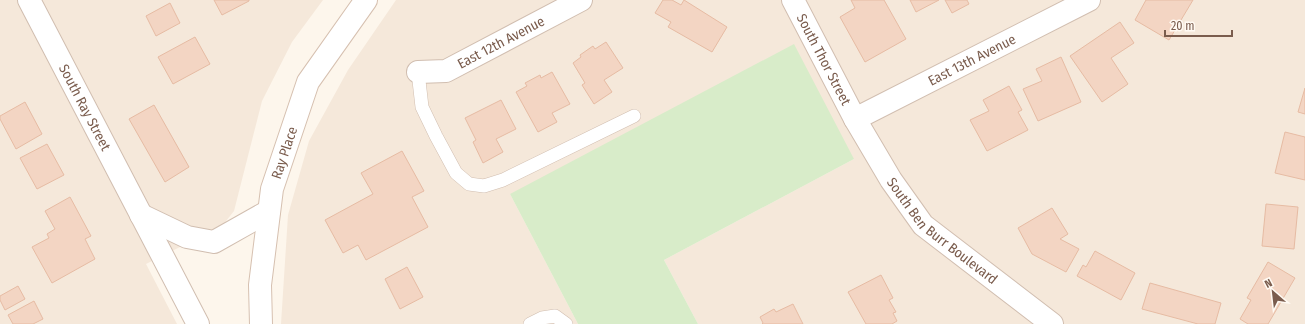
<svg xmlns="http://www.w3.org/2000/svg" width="1305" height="324" font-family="'Fira Sans Condensed',sans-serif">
	<rect width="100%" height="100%" fill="#fdf6ec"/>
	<g fill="#f5e8da">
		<polygon points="0,0 323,0 292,42 262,101 234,211 222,226 146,264 177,324 0,324"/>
		<polygon points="396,0 1305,0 1305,324 698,324 664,260 854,159 510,194 578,324 281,324 288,215 309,141 348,70"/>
	</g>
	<polygon fill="#d8ecc9" points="794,44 854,159 664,260 698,324 578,324 510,194"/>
	<g fill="#f3d5c3" stroke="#e6bba3">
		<polygon points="214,0 249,0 249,1 222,15"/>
		<polygon points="663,0 672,0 681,5 684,0 727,27 712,52 668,27 671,22 655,13"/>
		<polygon points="851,0 884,0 906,39 865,62 840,17 855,8"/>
		<polygon points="910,0 939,0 916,12"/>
		<polygon points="945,0 967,0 969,4 952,13"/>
		<polygon points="1146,0 1193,0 1169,40 1135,20"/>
		<polygon points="170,3 180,23 156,36 146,16"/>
		<polygon points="1120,22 1134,43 1111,58 1128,84 1102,102 1070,56"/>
		<polygon points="195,37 210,64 173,84 158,57"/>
		<polygon points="606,42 623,68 604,80 612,92 594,104 582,85 585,83 573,63 581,57 580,55 593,46 595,49"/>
		<polygon points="1061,57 1081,102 1038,121 1023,89 1042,81 1036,69"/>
		<polygon points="552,72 570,104 552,113 557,122 538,132 516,92 527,86 525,83 540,75 541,78"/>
		<polygon points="1009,86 1022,110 1018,112 1028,130 987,151 970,120 989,111 983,100"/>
		<polygon points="1305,88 1305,114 1298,112"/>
		<polygon points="501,100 516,129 496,139 503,152 483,163 473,142 476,140 465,118"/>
		<polygon points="25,102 42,134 16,149 0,119 0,116"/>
		<polygon points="154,105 189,167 165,182 129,119"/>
		<polygon points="1285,132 1305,137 1305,180 1275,173"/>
		<polygon points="47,144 64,175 37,189 20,158"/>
		<polygon points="402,151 424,191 412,197 428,227 366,260 358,245 343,253 325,220 373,194 361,173"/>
		<polygon points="70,197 91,236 85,239 95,259 52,283 32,247 49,238 47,234 55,229 45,211"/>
		<polygon points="1266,204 1298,207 1294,249 1262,246"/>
		<polygon points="1052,208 1068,234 1060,239 1079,249 1066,272 1032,254 1018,228"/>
		<polygon points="1095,251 1135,273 1121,300 1077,276 1083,265 1086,267"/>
		<polygon points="1268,262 1295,278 1268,324 1248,324 1240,319 1251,300 1247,298"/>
		<polygon points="407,267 423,297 400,309 385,279"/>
		<polygon points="881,275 893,298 889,300 896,312 893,313 897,321 892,324 866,324 848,292"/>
		<polygon points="1150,283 1221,303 1215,324 1198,324 1142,309"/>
		<polygon points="18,286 25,299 5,310 0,300 0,296"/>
		<polygon points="34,301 43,319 33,324 13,324 8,315"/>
		<polygon points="793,304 803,324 762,324 763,323 760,317 774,309 776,312"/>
	</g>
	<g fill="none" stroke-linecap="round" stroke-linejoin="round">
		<g stroke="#d1beb0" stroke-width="14">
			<g id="lane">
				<polyline points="418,72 422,107 436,136 456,173 469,184 484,186 503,180 634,116"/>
				<polyline points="530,324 542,318 555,316 566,324"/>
			</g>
		</g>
		<g stroke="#d1beb0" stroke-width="24">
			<g id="street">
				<path id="s1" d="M29 0 198 324"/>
				<path id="s2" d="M793 0 855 119 891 180 923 225 1052 324"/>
				<path id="s3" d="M418 72 446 71 581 0"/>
				<path id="s4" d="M855 119 1089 0"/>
				<polyline points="141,215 187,237 214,242 269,211"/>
			</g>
		</g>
		<g stroke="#d6c0b0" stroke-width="24">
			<g id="secondary">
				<path id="s5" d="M261 324 260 285 272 189 308 82 366 0"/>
			</g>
		</g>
		<use href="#lane" stroke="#fff" stroke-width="13"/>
		<use href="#street" stroke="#fff" stroke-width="22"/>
		<use href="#secondary" stroke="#fff" stroke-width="22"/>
	</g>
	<g text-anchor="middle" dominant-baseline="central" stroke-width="3" stroke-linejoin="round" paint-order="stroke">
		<g font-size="14" fill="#7a5c4d" stroke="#fffaf3">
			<text stroke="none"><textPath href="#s3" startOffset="90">East 12th Avenue</textPath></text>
			<text stroke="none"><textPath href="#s2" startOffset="67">South Thor Street</textPath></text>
			<text stroke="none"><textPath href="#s4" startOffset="131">East 13th Avenue</textPath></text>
			<text stroke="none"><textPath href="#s1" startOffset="121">South Ray Street</textPath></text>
			<text stroke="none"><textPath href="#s5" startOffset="174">Ray Place</textPath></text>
			<text stroke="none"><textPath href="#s2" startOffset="278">South Ben Burr Boulevard</textPath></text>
		</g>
	</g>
	<g transform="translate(1273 292) rotate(332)" stroke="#fffaf3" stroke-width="3" paint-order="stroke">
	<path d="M0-3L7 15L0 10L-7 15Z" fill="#7a5c4d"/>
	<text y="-6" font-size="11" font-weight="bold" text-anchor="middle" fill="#7a5c4d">N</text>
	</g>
	<path d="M1165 30v6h67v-6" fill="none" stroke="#7a5c4d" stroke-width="2"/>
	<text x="1171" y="30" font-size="12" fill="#7a5c4d" stroke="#fffaf3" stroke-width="3" paint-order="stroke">20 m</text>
</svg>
